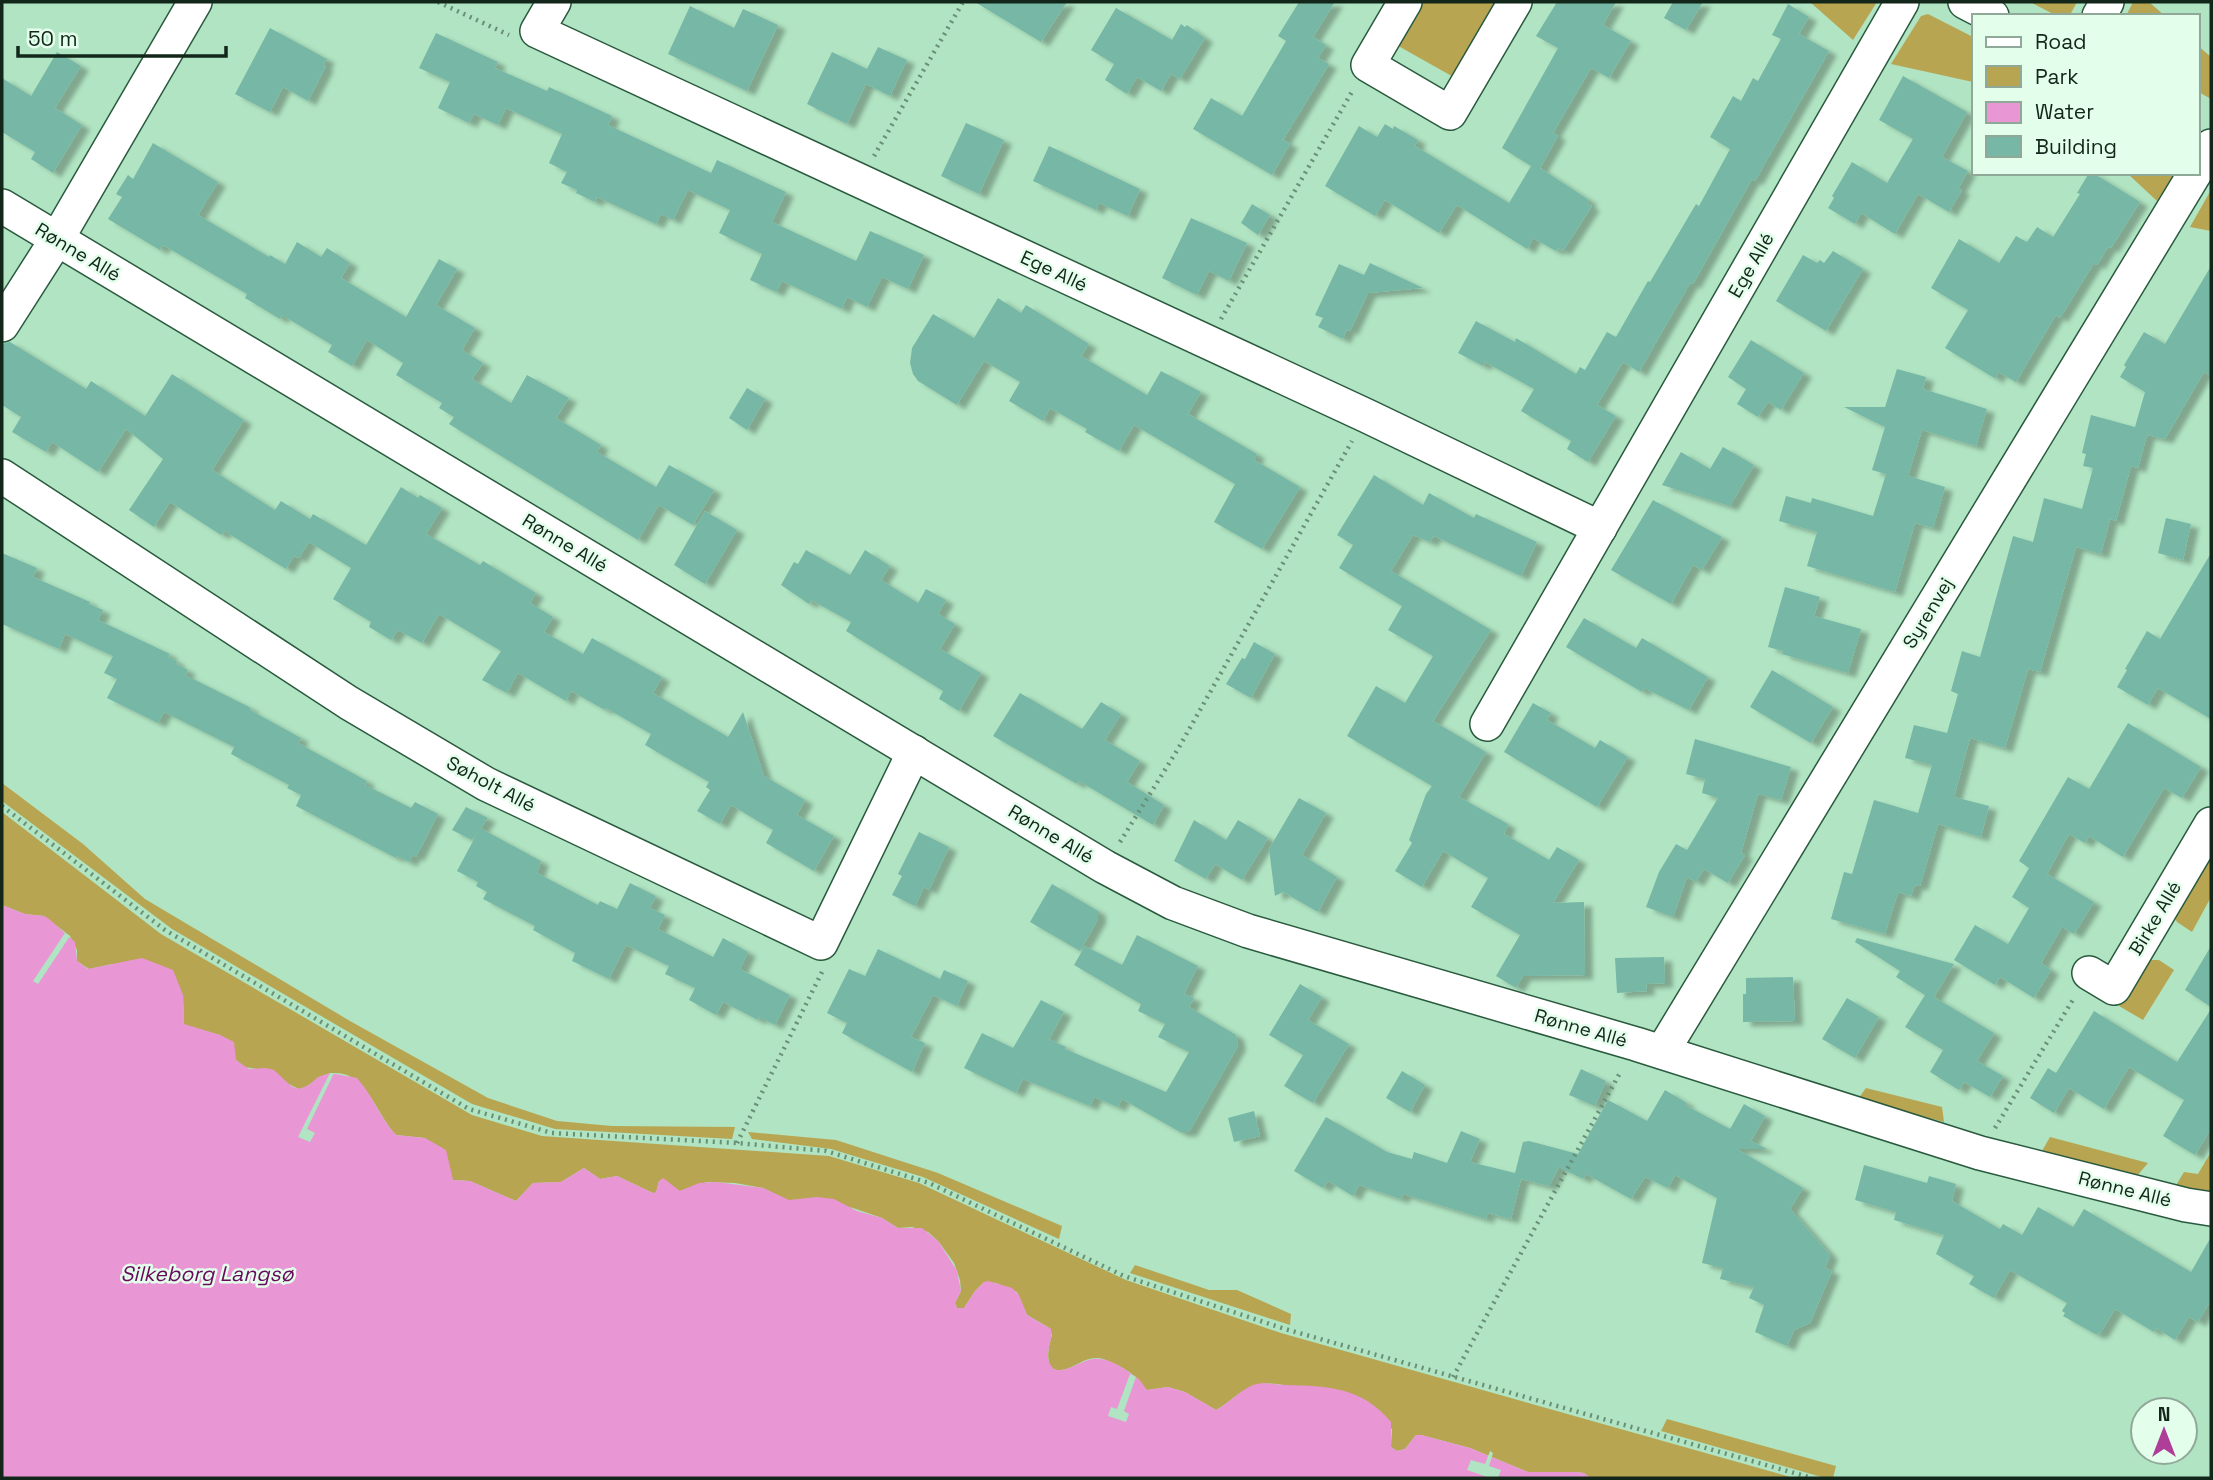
<svg xmlns="http://www.w3.org/2000/svg" width="2213" height="1480" font-family="'Space Grotesk',sans-serif">
	<defs>
		<filter id="shadow"><feDropShadow dx="8" dy="4.5" stdDeviation="2" flood-color="#0004"/></filter>
	</defs>
	<rect width="100%" height="100%" fill="#b0e4c2"/>
	<g fill="#b8a552">
		<polygon points="1417,2 1503,2 1457,79 1393,43"/>
		<polygon points="1810,2 1877,2 1853,40"/>
		<polygon points="2030,2 2077,2 2070,15 2057,16"/>
		<polygon points="2133,2 2149,2 2165,16 2126,16"/>
		<polygon points="1928,14 1973,37 1973,82 1891,64 1921,16"/>
		<polygon points="2197,45 2211,57 2211,99 2197,91"/>
		<polygon points="2127,173 2175,173 2157,201"/>
		<polygon points="2211,190 2211,231 2190,227"/>
		<polygon points="2,783 83,844 145,899 350,1021 488,1098 557,1121 612,1126 735,1127 732,1139 555,1129 472,1104 172,929 2,801"/>
		<path d="M2 812 161 934 472 1115 542 1136 829 1156 919 1183 1126 1280 1281 1333 1794 1478H1590L1584 1473 1576 1472H1528L1470 1448 1421 1435H1416L1405 1449 1397 1451 1391 1447 1392 1429C1360 1414 1286 1373 1253 1386 1239 1391 1229 1403 1216 1410L1185 1392 1168 1387 1147 1390C1143 1387 1141 1381 1137 1378 1130 1371 1108 1359 1098 1358 1083 1357 1074 1369 1061 1370 1042 1373 1049 1344 1052 1335L1048 1327 1027 1315 1017 1292 996 1283 984 1282 975 1291 964 1308H957L955 1303 961 1291 960 1280 954 1263 939 1242 928 1232 912 1227 898 1228 882 1218 853 1208 809 1198 789 1201 763 1188 735 1183 707 1182 680 1191 659 1181 656 1193H653L617 1176 600 1179 584 1168 561 1182 533 1183 516 1201 470 1181 453 1180 425 1138 396 1135C375 1114 366 1066 327 1074 316 1077 310 1087 299 1089L257 1069 244 1067 236 1060 220 1035 184 1025 183 995 112 964 89 969 77 961V950L70 936 44 916 25 914 2 905Z"/>
		<polygon points="2211,845 2211,897 2192,932 2177,922 2172,913"/>
		<polygon points="2150,960 2159,960 2174,970 2143,1020 2119,1006 2141,967"/>
		<polygon points="1866,1088 1942,1107 1944,1122 1858,1099"/>
		<polygon points="748,1132 836,1140 938,1173 1062,1226 1059,1239 923,1177 831,1149 752,1139"/>
		<polygon points="2050,1137 2148,1163 2136,1177 2042,1151"/>
		<polygon points="2211,1152 2211,1196 2175,1187 2184,1172 2198,1174"/>
		<polygon points="1135,1265 1209,1290 1237,1290 1291,1314 1290,1325 1130,1273"/>
		<polygon points="1667,1419 1836,1466 1833,1478 1825,1478 1661,1431"/>
	</g>
	<path fill="#e897d4" d="M2 905 25 914 44 916 49 919 75 942 77 961 88 969 142 958 173 970 183 995 184 1024 220 1035 234 1042 236 1060 249 1069 266 1068 274 1070 291 1086 299 1089 309 1085 318 1077 330 1073 357 1078C373 1096 380 1118 396 1135L425 1138 446 1150 453 1180 470 1181 516 1201 533 1183 561 1182 584 1168 600 1179 617 1176 653 1193 656 1192 659 1181 663 1178 680 1191 699 1183 716 1182 763 1188 789 1200 817 1197 834 1199 857 1211 882 1218 898 1228H922L939 1242 957 1271 961 1291 955 1303 957 1308H964L975 1291 984 1282 988 1281 1012 1288 1019 1295 1027 1315 1051 1329C1054 1341 1042 1355 1052 1367 1060 1377 1082 1360 1093 1359 1109 1357 1125 1369 1137 1378 1142 1381 1143 1386 1147 1390L1168 1387 1185 1392 1216 1410C1229 1403 1239 1391 1253 1385 1264 1381 1275 1385 1286 1385 1328 1386 1362 1387 1391 1422V1447L1397 1451 1405 1449 1416 1435H1421L1470 1448 1528 1472H1576L1584 1473 1590 1478H2Z"/>
	<g fill="#b0e4c2">
		<polygon points="65,933 70,936 38,984 33,981"/>
		<polygon points="330,1073 334,1073 307,1129 315,1133 310,1142 298,1137"/>
		<polygon points="1130,1374 1136,1377 1124,1411 1129,1414 1126,1422 1108,1416 1111,1407 1117,1409"/>
		<polygon points="1490,1451 1493,1453 1489,1466 1501,1470 1498,1478 1490,1478 1467,1470 1471,1460 1485,1464"/>
	</g>
	<g fill="#76b7a6" filter="url(#shadow)">
		<polygon points="975,2 1067,2 1041,42"/>
		<polygon points="1299,2 1335,2 1313,37 1326,45 1318,58 1329,64 1283,140 1290,144 1272,175 1193,129 1211,98 1242,116 1286,41 1278,36"/>
		<polygon points="1557,2 1616,2 1603,25 1631,41 1609,78 1591,68 1553,133 1558,136 1540,168 1589,200 1587,204 1592,206 1563,251 1558,248 1556,251 1533,238 1527,249 1457,205 1439,233 1385,200 1375,216 1325,186 1359,126 1377,137 1385,124 1393,129 1394,126 1418,140 1415,146 1509,203 1531,166 1502,148 1558,48 1536,36"/>
		<polygon points="1673,2 1703,2 1686,30 1664,18"/>
		<polygon points="1788,4 1809,17 1799,34 1829,51 1755,181 1752,179 1693,284 1690,283 1639,372 1623,362 1597,405 1616,416 1588,462 1567,449 1571,441 1521,411 1534,389 1485,362 1483,366 1458,353 1476,321 1515,342 1516,338 1576,374 1580,367 1585,370 1607,332 1616,337 1648,281 1650,282 1696,204 1699,206 1723,162 1730,149 1710,137 1733,96 1741,101 1753,78 1758,81 1781,39 1772,35"/>
		<polygon points="690,6 734,28 743,9 778,25 747,91 668,54"/>
		<polygon points="1116,8 1172,40 1181,24 1185,27 1187,25 1205,38 1180,79 1171,74 1161,91 1137,77 1127,94 1105,80 1114,64 1091,50"/>
		<polygon points="270,28 327,59 323,65 326,66 308,101 283,87 270,112 235,94"/>
		<polygon points="436,33 498,62 495,68 547,91 549,87 612,116 608,125 711,173 717,160 786,192 772,222 856,261 870,231 924,255 908,289 882,277 867,307 847,297 842,309 782,281 776,292 750,280 762,254 719,233 730,210 688,190 673,220 661,214 656,224 597,197 595,202 576,193 577,190 561,183 567,172 549,163 562,134 506,108 498,125 474,114 469,123 438,108 450,82 419,68"/>
		<polygon points="878,47 907,60 890,96 866,84 847,124 807,104 832,52 867,69"/>
		<polygon points="57,52 81,66 55,108 82,125 53,173 31,159 35,152 2,132 2,78 31,96"/>
		<polygon points="1903,76 1967,112 1942,157 1968,171 1958,189 1962,190 1949,212 1918,194 1895,234 1861,213 1855,224 1828,208 1834,198 1832,196 1852,162 1887,183 1913,139 1879,120"/>
		<polygon points="966,123 1004,140 979,194 941,176"/>
		<polygon points="153,143 218,182 198,215 269,257 270,255 285,264 297,242 321,257 327,248 350,263 341,278 406,317 439,259 457,269 436,305 475,328 462,350 483,363 472,379 511,403 527,375 569,398 556,418 601,445 597,452 656,487 669,465 714,490 693,525 659,505 638,540 449,424 454,417 439,408 442,403 396,375 403,363 367,340 352,366 328,352 332,345 282,315 280,319 245,298 247,294 163,245 160,250 108,219 122,197 116,194 128,175 133,179"/>
		<polygon points="1049,146 1140,189 1128,216 1099,203 1096,210 1033,181"/>
		<polygon points="2089,173 2093,173 2140,202 2111,248 2108,247 2097,265 2094,263 2060,318 2056,315 2016,382 1998,372 1996,379 1945,348 1968,310 1931,288 1959,239 1999,263 2016,236 2027,242 2037,227 2053,237 2080,194 2077,193"/>
		<polygon points="1252,204 1270,215 1258,235 1241,223"/>
		<polygon points="1191,218 1247,243 1229,281 1209,271 1197,295 1162,278"/>
		<polygon points="1833,251 1863,269 1826,331 1776,301 1803,255 1817,263 1820,260 1824,263"/>
		<polygon points="1370,263 1423,288 1368,293 1350,331 1347,329 1343,339 1318,327 1323,318 1315,315 1339,264 1364,275"/>
		<polygon points="2211,266 2211,376 2204,372 2165,439 2147,435 2138,468 2131,466 2116,521 2110,519 2101,554 2076,547 2040,672 2028,669 2005,748 1970,738 1954,797 1989,806 1981,837 1938,824 1920,886 1915,885 1911,896 1898,892 1885,934 1831,919 1844,872 1852,874 1874,800 1918,813 1932,765 1905,758 1914,725 1947,733 1958,694 1951,691 1962,651 1980,657 2013,536 2033,542 2044,498 2082,509 2093,468 2083,466 2086,454 2082,453 2091,415 2135,427 2145,392 2120,377 2126,367 2124,365 2144,332 2165,344"/>
		<polygon points="998,298 1021,313 1026,305 1089,344 1081,356 1147,395 1161,371 1201,392 1188,414 1257,454 1254,460 1300,487 1262,549 1214,522 1235,484 1134,425 1119,451 1085,432 1087,429 1050,408 1043,421 1009,401 1020,382 984,361 957,405 918,381 913,374 910,363 912,348 933,314 974,338"/>
		<polygon points="1751,340 1804,373 1781,410 1768,402 1758,417 1737,404 1746,389 1728,377"/>
		<polygon points="10,342 86,389 91,381 145,416 172,374 244,420 212,470 275,510 281,501 310,519 313,514 366,545 401,487 418,498 420,495 442,508 426,534 480,565 483,561 536,593 530,603 553,617 544,632 583,654 592,638 662,677 653,693 728,737 743,712 764,776 805,800 797,815 834,836 814,871 766,843 773,830 731,805 720,824 697,811 710,790 706,787 709,782 645,745 651,734 606,708 605,710 571,691 566,701 518,673 507,693 482,680 501,651 439,614 422,643 398,630 391,640 369,627 371,622 333,599 351,568 309,542 299,558 294,556 286,569 224,531 221,535 170,502 154,527 129,510 163,459 126,429 98,472 52,442 46,452 12,432 21,417 2,405 2,344"/>
		<polygon points="1897,369 1926,377 1923,389 1987,409 1976,446 1922,430 1908,476 1945,487 1933,528 1915,523 1895,592 1807,566 1817,532 1779,521 1786,496 1811,503 1812,498 1873,516 1886,474 1872,470 1885,427 1844,407 1885,407"/>
		<polygon points="747,388 765,399 747,430 729,418"/>
		<polygon points="1723,447 1754,465 1730,506 1662,485 1681,452 1710,469"/>
		<polygon points="1374,475 1423,505 1429,493 1474,518 1476,514 1537,542 1521,576 1434,536 1430,542 1413,535 1391,571 1491,630 1433,721 1486,752 1459,797 1508,824 1504,834 1549,860 1557,847 1579,860 1553,903 1584,902 1585,975 1523,976 1516,988 1496,976 1520,935 1471,907 1488,878 1443,851 1422,887 1395,871 1412,843 1409,840 1426,794 1432,786 1347,736 1376,686 1405,703 1433,656 1388,630 1402,606 1339,568 1353,545 1337,535"/>
		<polygon points="1653,500 1722,537 1702,570 1693,565 1671,604 1611,570"/>
		<polygon points="705,511 737,530 705,584 674,565"/>
		<polygon points="2166,518 2191,524 2183,560 2158,553"/>
		<polygon points="806,550 850,575 865,550 890,566 881,580 918,603 926,589 946,600 938,614 955,624 940,649 981,673 959,711 939,699 943,691 846,631 851,622 811,600 809,604 781,585 794,562 798,564"/>
		<polygon points="2,553 37,568 33,577 90,602 89,604 103,610 98,620 170,654 168,657 177,661 176,664 188,670 185,675 251,708 250,710 301,738 298,743 367,781 365,785 411,808 415,802 438,814 416,857 413,855 409,862 397,856 396,858 296,806 301,795 287,788 289,785 231,754 234,747 164,712 158,723 107,698 117,679 104,673 113,656 65,634 59,649 2,624"/>
		<polygon points="2211,553 2211,719 2158,688 2148,705 2117,687 2127,670 2125,669 2147,631 2160,639"/>
		<polygon points="1785,587 1820,597 1814,616 1861,629 1848,673 1782,654 1783,651 1768,647"/>
		<polygon points="1584,618 1636,648 1642,638 1708,677 1689,710 1644,688 1642,692 1566,647"/>
		<polygon points="1254,642 1275,654 1251,698 1226,684 1242,658 1245,659"/>
		<polygon points="1772,670 1833,707 1811,743 1750,707"/>
		<polygon points="1020,693 1082,729 1101,702 1121,714 1105,740 1140,761 1127,782 1164,805 1153,825 1079,781 1077,784 993,736"/>
		<polygon points="1533,703 1551,713 1547,720 1595,748 1600,740 1628,757 1597,807 1504,752"/>
		<polygon points="2128,723 2201,767 2182,798 2164,788 2123,857 2089,836 2085,843 2069,834 2047,874 2094,902 2074,934 2062,927 2041,963 2051,970 2034,998 2000,977 1995,985 1954,960 1975,925 2008,944 2029,908 2012,897 2029,868 2019,861 2068,777 2089,789"/>
		<polygon points="1695,739 1791,767 1781,800 1758,794 1741,853 1745,855 1728,883 1704,869 1696,882 1687,877 1673,917 1646,907 1659,872 1676,844 1687,850 1718,798 1702,793 1705,779 1686,774"/>
		<polygon points="1299,798 1326,813 1302,855 1337,877 1318,912 1283,892 1275,896 1269,849"/>
		<polygon points="466,807 488,818 472,840 452,830"/>
		<polygon points="1194,820 1226,840 1238,820 1268,838 1242,880 1215,864 1206,879 1174,861"/>
		<polygon points="480,828 541,861 537,873 598,905 600,901 617,909 630,883 656,896 650,908 665,915 658,929 713,957 723,938 748,952 740,969 790,995 775,1025 759,1017 758,1020 723,1002 716,1015 689,1000 695,988 665,974 669,966 626,945 609,979 572,961 575,953 533,930 535,926 483,899 487,892 476,886 478,882 457,871"/>
		<polygon points="919,832 949,847 929,890 924,887 915,906 892,895 902,876 898,874"/>
		<polygon points="1052,884 1098,911 1098,919 1080,951 1030,922"/>
		<polygon points="1137,935 1198,966 1184,994 1194,998 1189,1007 1236,1035 1238,1046 1189,1132 1180,1132 1122,1099 1118,1107 1094,1097 1090,1106 1023,1079 1016,1093 964,1068 982,1033 1013,1048 1041,1000 1064,1012 1049,1039 1066,1047 1065,1049 1166,1092 1189,1052 1158,1037 1165,1024 1138,1011 1141,1004 1074,965 1085,946 1122,965"/>
		<polygon points="1857,938 1954,964 1934,997 1994,1033 1977,1061 2003,1076 1990,1097 1964,1082 1959,1090 1930,1072 1943,1050 1905,1027 1925,995 1896,977 1900,971 1855,942"/>
		<polygon points="2211,946 2211,1007 2185,990"/>
		<polygon points="878,949 940,979 944,970 968,981 957,1006 933,995 911,1037 925,1043 912,1072 842,1033 847,1023 827,1013 849,969 865,976"/>
		<polygon points="1664,957 1665,983 1646,984 1647,991 1617,993 1615,958"/>
		<polygon points="1793,977 1795,1021 1743,1022 1743,994 1746,994 1746,978"/>
		<polygon points="1300,984 1322,997 1308,1020 1349,1044 1313,1103 1284,1086 1303,1055 1269,1035"/>
		<polygon points="1847,998 1879,1017 1855,1058 1822,1039"/>
		<polygon points="2211,1009 2211,1129 2195,1155 2163,1136 2184,1100 2129,1067 2104,1109 2069,1088 2054,1113 2030,1098 2048,1068 2056,1073 2094,1011 2177,1062"/>
		<polygon points="1581,1069 1606,1081 1595,1106 1569,1095"/>
		<polygon points="1402,1071 1425,1085 1410,1112 1386,1098"/>
		<polygon points="1665,1090 1687,1103 1685,1105 1730,1129 1744,1104 1765,1116 1751,1141 1767,1149 1737,1149 1803,1188 1790,1209 1830,1255 1825,1268 1832,1271 1810,1323 1794,1330 1787,1346 1755,1332 1764,1305 1749,1298 1754,1287 1720,1279 1723,1268 1702,1263 1717,1198 1675,1175 1668,1188 1645,1177 1631,1199 1586,1174 1583,1179 1559,1167 1549,1186 1521,1179 1511,1219 1487,1213 1486,1219 1403,1194 1401,1199 1359,1185 1353,1196 1328,1181 1323,1188 1294,1171 1326,1117 1387,1152 1412,1159 1414,1152 1447,1163 1461,1131 1480,1139 1470,1162 1515,1173 1523,1142 1529,1141 1578,1154 1608,1100 1647,1121"/>
		<polygon points="1254,1111 1260,1136 1234,1142 1228,1118"/>
		<polygon points="1864,1165 1927,1183 1929,1176 1956,1184 1952,1201 2000,1229 2003,1224 2022,1235 2038,1207 2073,1227 2084,1209 2191,1272 2211,1237 2211,1300 2198,1322 2189,1317 2175,1340 2156,1328 2154,1332 2115,1309 2100,1334 2098,1332 2097,1335 2063,1316 2065,1313 2062,1311 2067,1303 2010,1270 1994,1298 1969,1284 1974,1276 1936,1254 1944,1235 1894,1220 1896,1212 1855,1200"/>
	</g>
	<g fill="none" stroke-linecap="round" stroke-linejoin="round">
		<g stroke="#2a5a3e" stroke-width="36">
			<g id="minor">
				<polyline points="554,2 537,31 1367,416 1600,528"/>
				<polyline points="1405,2 1368,65 1450,113 1515,2"/>
				<polyline points="1965,2 1992,16"/>
				<polyline points="2099,16 2107,2"/>
				<polyline points="2197,169 2211,146"/>
				<polyline points="2,206 1105,867 1173,903 1248,931 1636,1044 1980,1153 2186,1205 2211,1209"/>
				<polyline points="2,325 57,239 195,2"/>
				<polyline points="2,476 349,703 486,784 821,943 914,752"/>
				<polyline points="1487,724 1902,2"/>
				<polyline points="2089,973 2114,988 2211,824"/>
				<polyline points="1662,1052 2195,173"/>
			</g>
		</g>
		<g stroke="#698f77" stroke-width="4.5" stroke-dasharray="2 5" stroke-linecap="butt">
			<polyline points="438,2 509,35"/>
			<polyline points="874,156 963,2"/>
			<polyline points="1221,319 1353,90"/>
			<polyline points="2,806 165,930 469,1109 552,1133 737,1143 826,1151 929,1183 1124,1276 1285,1329 1812,1478"/>
			<polyline points="1120,842 1178,749 1352,441"/>
			<polyline points="1995,1128 2074,998"/>
			<polyline points="737,1143 822,972"/>
			<polyline points="1453,1377 1621,1071"/>
		</g>
		<use href="#minor" stroke="#fff" stroke-width="33"/>
	</g>
	<g text-anchor="middle" dominant-baseline="central" stroke-width="5" stroke-linejoin="round" paint-order="stroke">
		<g font-size="19" fill="#12261a" stroke="#e4feec">
			<text transform="translate(78 252) rotate(31)">Rønne Allé</text>
			<text transform="translate(1751 265) rotate(-60)">Ege Allé</text>
			<text transform="translate(1054 271) rotate(25)">Ege Allé</text>
			<text transform="translate(565 543) rotate(31)">Rønne Allé</text>
			<text transform="translate(1928 613) rotate(-59)">Syrenvej</text>
			<text transform="translate(491 784) rotate(28)">Søholt Allé</text>
			<text transform="translate(1051 834) rotate(31)">Rønne Allé</text>
			<text transform="translate(2155 918) rotate(-59)">Birke Allé</text>
			<text transform="translate(1581 1028) rotate(16)">Rønne Allé</text>
			<text transform="translate(2125 1189) rotate(14)">Rønne Allé</text>
		</g>
		<g font-size="21" font-style="italic" fill="#6a085b" stroke="#e4feec">
			<text x="207" y="1273">Silkeborg Langsø</text>
		</g>
	</g>
	<rect width="2213" height="1480" fill="none" stroke="#12261a" stroke-width="7"/>
	<rect x="1972" y="14" width="228" height="161" fill="#e4feec" stroke="#90a898" stroke-width="2"/>
	<rect x="1986" y="37" width="35" height="10" fill="#ffffff" stroke="#90a898" stroke-width="2"/>
	<text x="2035" y="49" font-size="21" fill="#12261a">Road</text>
	<rect x="1986" y="66" width="35" height="21" fill="#b8a552" stroke="#90a898" stroke-width="2"/>
	<text x="2035" y="84" font-size="21" fill="#12261a">Park</text>
	<rect x="1986" y="102" width="35" height="21" fill="#e897d4" stroke="#90a898" stroke-width="2"/>
	<text x="2035" y="119" font-size="21" fill="#12261a">Water</text>
	<rect x="1986" y="136" width="35" height="21" fill="#76b7a6" stroke="#90a898" stroke-width="2"/>
	<text x="2035" y="154" font-size="21" fill="#12261a">Building</text>
	<g transform="translate(2164 1431)"><circle r="33" fill="#e4feec" stroke="#90a898" stroke-width="2"/>
	<path d="M0-5L12 26L0 18L-12 26Z" fill="#af3e99"/>
	<text y="-10" font-size="19" font-weight="bold" text-anchor="middle" fill="#12261a">N</text>
	</g>
	<path d="M18 46v10h208v-10" fill="none" stroke="#12261a" stroke-width="3.5"/>
	<text x="28" y="46" font-size="21" fill="#12261a" stroke="#e4feec" stroke-width="5" paint-order="stroke">50 m</text>
</svg>
